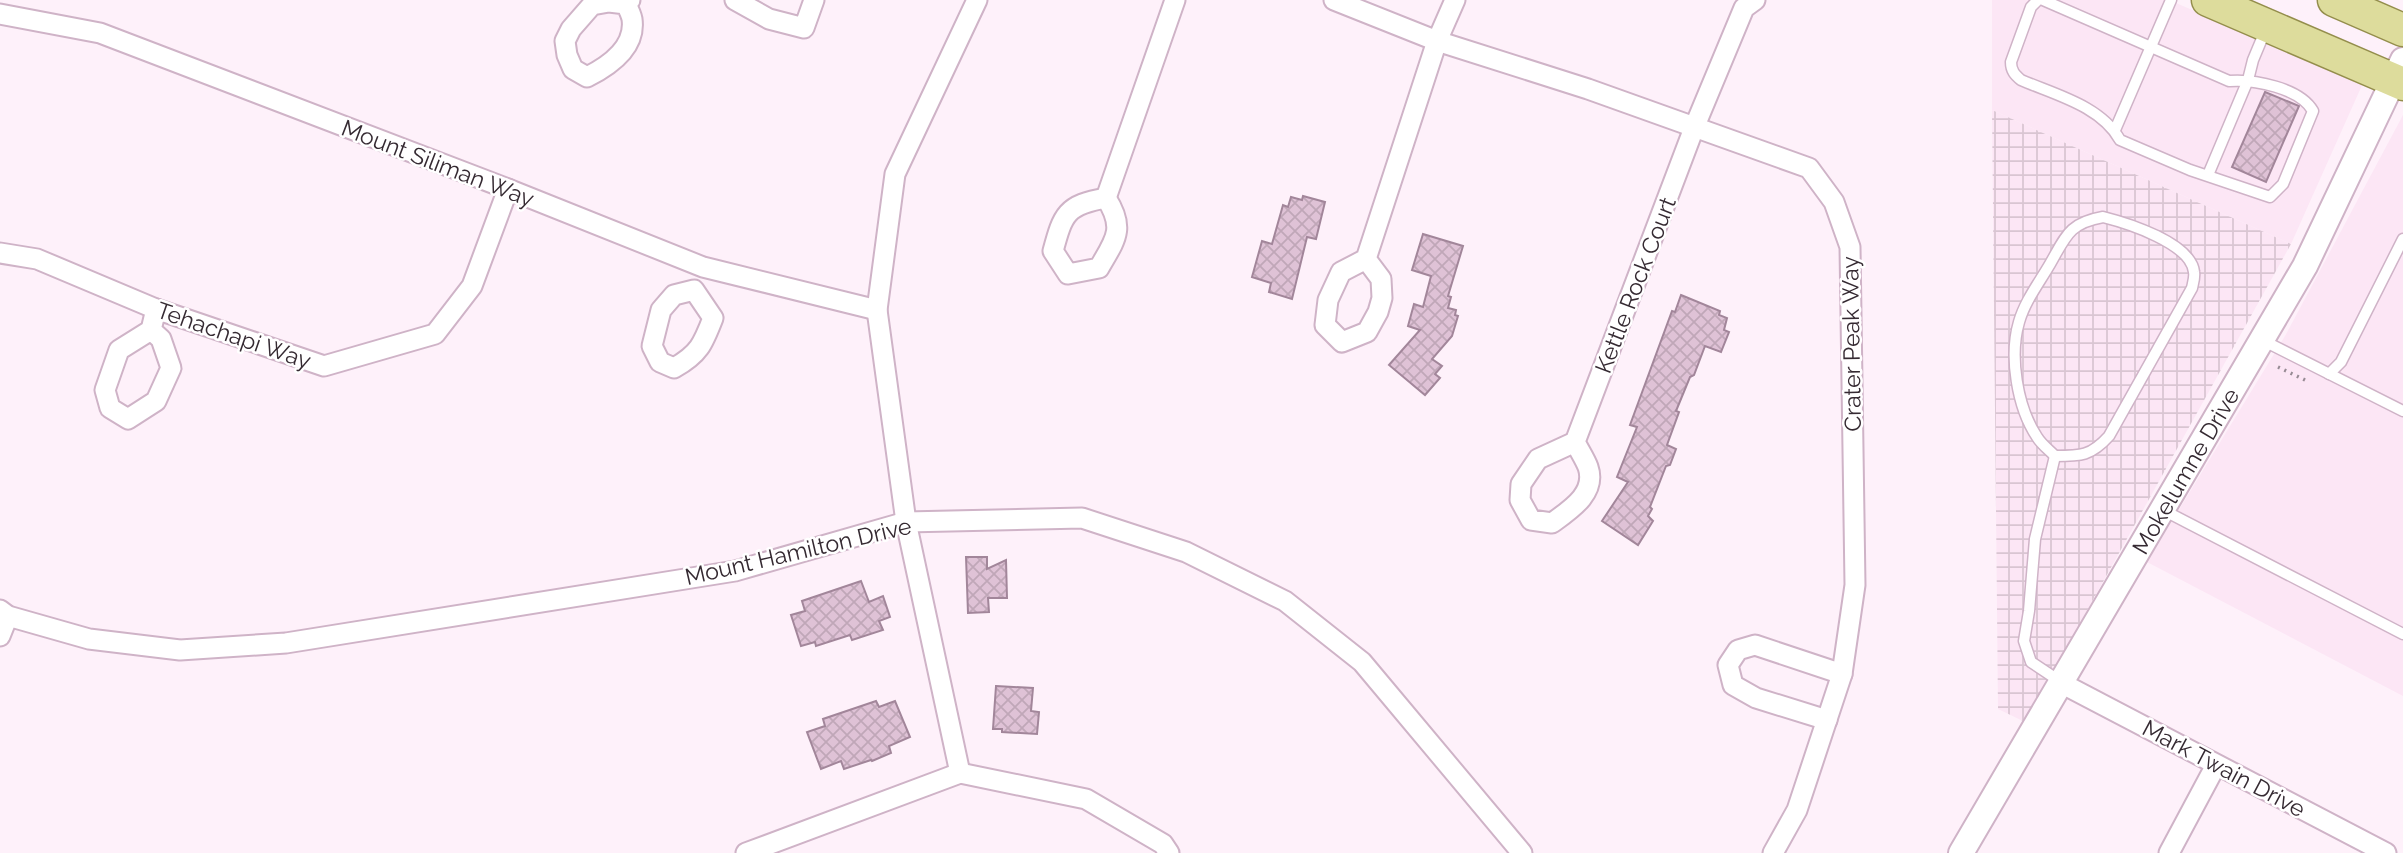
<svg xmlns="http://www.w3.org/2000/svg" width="2403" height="853" font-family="Raleway,sans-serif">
	<defs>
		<pattern id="industrial-grid" width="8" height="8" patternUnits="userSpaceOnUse" patternTransform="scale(1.75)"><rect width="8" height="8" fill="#fce6f5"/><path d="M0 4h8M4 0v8" fill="none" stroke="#d9c5d2"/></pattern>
		<pattern id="building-cross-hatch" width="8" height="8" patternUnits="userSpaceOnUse" patternTransform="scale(1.75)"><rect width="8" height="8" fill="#dfc2d6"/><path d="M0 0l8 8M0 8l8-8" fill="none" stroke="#c0a7b8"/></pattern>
	</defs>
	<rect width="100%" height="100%" fill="#fef1fa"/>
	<g fill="#fce6f5">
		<polygon points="1992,0 2169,0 2363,83 2291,244 1992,110"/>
		<polygon points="2403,115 2403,696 2147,562 2285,336"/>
	</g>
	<polygon fill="url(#industrial-grid)" points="1992,110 2291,244 2025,722 1998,709"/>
	<g fill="url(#building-cross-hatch)" stroke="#a2869a" stroke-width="2">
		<polygon points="2265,92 2299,106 2266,182 2232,167"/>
		<polygon points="1303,196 1325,202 1316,239 1307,237 1292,299 1269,292 1271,283 1252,277 1262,241 1272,244 1283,205 1288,207 1291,197 1302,200"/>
		<polygon points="1423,234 1463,246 1448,296 1451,297 1448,308 1456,310 1455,315 1458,316 1452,336 1432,359 1442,366 1435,374 1440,378 1425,395 1389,365 1420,330 1408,326 1414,304 1423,307 1431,276 1412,270"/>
		<polygon points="1681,295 1720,311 1719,315 1727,318 1724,330 1729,332 1721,352 1705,346 1694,375 1690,377 1676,411 1679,412 1667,445 1676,449 1670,465 1666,466 1650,507 1652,509 1648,516 1653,521 1638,545 1602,521 1628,482 1617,477 1637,427 1630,425 1672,311 1675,312"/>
		<polygon points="966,557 987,557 987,569 1006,560 1007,598 988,598 989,612 968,613"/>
		<polygon points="861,581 869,602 883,596 890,617 879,621 883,630 852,640 850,635 816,646 815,642 801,646 791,615 805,611 802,601"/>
		<polygon points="996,686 1033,688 1031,711 1039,712 1037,734 1002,732 1002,729 993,729"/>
		<polygon points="876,701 879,707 895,701 910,737 889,746 891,753 872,761 871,760 844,769 841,761 821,769 807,732 825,726 823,719"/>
	</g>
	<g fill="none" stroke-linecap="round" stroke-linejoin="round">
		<g stroke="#cfb3c7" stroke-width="13">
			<g id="service">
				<path d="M2038 0 2031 7 2011 62C2011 71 2015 75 2021 80 2056 95 2101 106 2120 140L2190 170 2270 197 2283 184 2313 111C2300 88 2254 79 2229 81L2043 0"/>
				<polyline points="2115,130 2171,0"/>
				<polyline points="2208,175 2248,80 2253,60 2266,29"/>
				<path d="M2103 217C2127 223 2191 243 2194 272 2195 277 2193 283 2192 288L2109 436C2091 456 2081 456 2055 456 2049 450 2041 444 2037 437 2017 407 2009 356 2019 322 2025 301 2039 283 2050 264 2066 236 2069 223 2103 217Z"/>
				<polyline points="2262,340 2403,411"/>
				<polyline points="2329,374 2341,362 2403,239"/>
				<polyline points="2055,456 2035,539 2029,611 2024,641 2031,662 2061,682"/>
				<polyline points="2163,510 2403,634"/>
			</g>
		</g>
		<g stroke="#cfb3c7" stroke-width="23">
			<g id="minor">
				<polyline points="735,0 769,19 804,28 814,0"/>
				<polyline points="1334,0 1437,41 1588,89 1809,168 1834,202 1850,247 1855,585 1842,674 1797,810 1773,853"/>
				<path d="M626 4C628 8 631 14 632 19 636 47 609 66 587 77L573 69 567 55 565 41 571 29 592 5 609 2 626 4 630 0"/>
				<polyline points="0,14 100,33 508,189 703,267 877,310"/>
				<path d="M1106 198C1126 229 1115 240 1099 268L1068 274 1053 251C1063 214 1066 205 1106 198Z"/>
				<polyline points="1106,198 1175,0"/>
				<polyline points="0,253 37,259 156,309 324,366 435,334 472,286 508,189"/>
				<polyline points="1366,259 1381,279 1382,298 1378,312 1367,332 1342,342 1325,325 1328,300 1341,272 1366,259 1437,41 1455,0"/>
				<path d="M694 290 713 318C703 344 699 354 674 368L660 362 652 346 661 310 674 295Z"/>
				<polyline points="151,330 161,339 171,368 156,401 128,419 110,408 105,390 119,350 151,330 156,309"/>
				<path d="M1575 442C1579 450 1585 459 1588 467 1597 493 1570 510 1552 523L1531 520 1520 500 1521 484 1538 459 1575 442 1694 128 1744 8 1755 0"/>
				<polyline points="0,610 8,616 89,639 180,650 286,643 735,571 906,522 1082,518 1186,552 1285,601 1362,662 1522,853"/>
				<polyline points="0,636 8,616"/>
				<polyline points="2061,683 2386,853"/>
				<polyline points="1827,720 1756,698 1733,685 1728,665 1738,650 1755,645 1842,674"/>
				<polyline points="960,773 906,522 877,310 895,174 977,0"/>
				<polyline points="746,853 960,773 1086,799 1163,844 1169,853"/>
				<polyline points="2169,853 2216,765"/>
			</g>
		</g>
		<g stroke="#cfb3c7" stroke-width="28">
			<g id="tertiary">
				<path id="s1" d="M1961 853 2305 266 2403 60"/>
			</g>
		</g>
		<g stroke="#948e4c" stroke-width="35">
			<g id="primary">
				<polyline points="2208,0 2403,84"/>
				<polyline points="2334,0 2403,30"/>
			</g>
		</g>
		<polyline stroke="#978b94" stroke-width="3.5" stroke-dasharray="2 5" stroke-linecap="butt" points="2278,367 2307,381"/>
		<use href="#service" stroke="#fff" stroke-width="10"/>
		<use href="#minor" stroke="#fff" stroke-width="19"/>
		<use href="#tertiary" stroke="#fff" stroke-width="24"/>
		<use href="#primary" stroke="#dddc9c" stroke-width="32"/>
	</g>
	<g text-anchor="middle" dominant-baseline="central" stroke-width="5" stroke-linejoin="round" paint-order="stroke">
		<g font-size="23" fill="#352a32" stroke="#fff">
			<text transform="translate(438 163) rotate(21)">Mount Siliman Way</text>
			<text transform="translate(1635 285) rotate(-69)">Kettle Rock Court</text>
			<text transform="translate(234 335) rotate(19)">Tehachapi Way</text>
			<text transform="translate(1851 344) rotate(-91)">Crater Peak Way</text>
			<text stroke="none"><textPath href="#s1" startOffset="443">Mokelumne Drive</textPath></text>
			<text transform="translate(798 551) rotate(-13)">Mount Hamilton Drive</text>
			<text transform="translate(2224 768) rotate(28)">Mark Twain Drive</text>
		</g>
	</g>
</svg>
